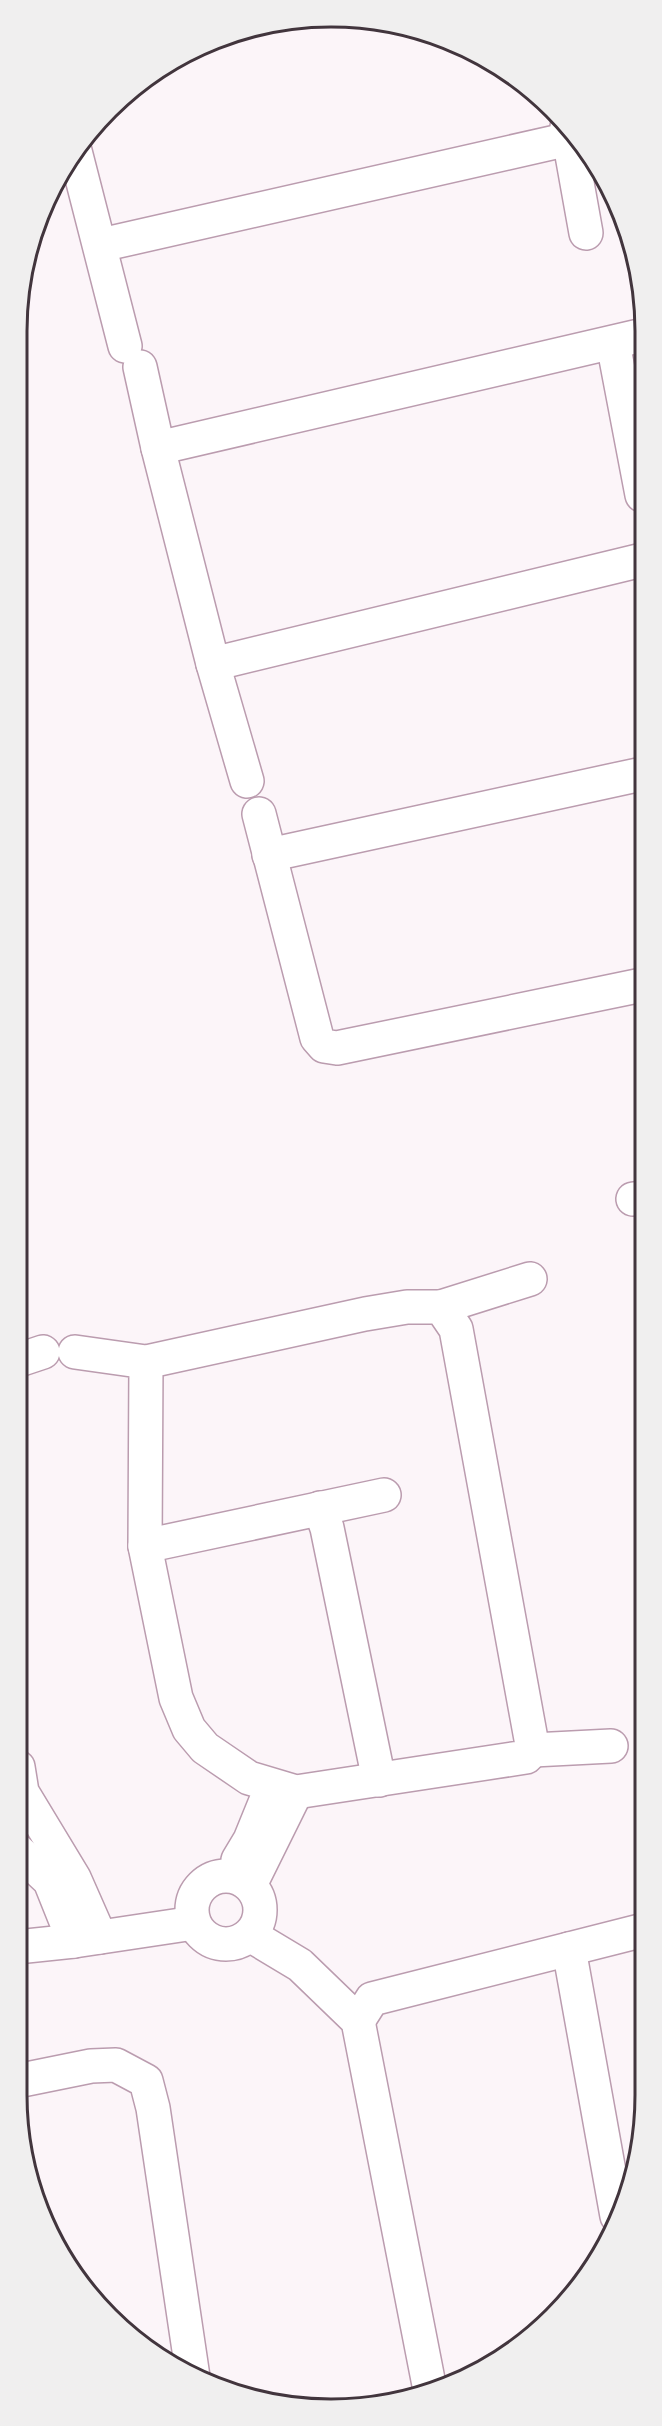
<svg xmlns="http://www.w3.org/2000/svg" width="662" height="2426" font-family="'DejaVu Sans',sans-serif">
	<rect width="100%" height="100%" fill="#fcf5f9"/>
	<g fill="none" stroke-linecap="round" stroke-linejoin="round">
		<g stroke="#bb9caf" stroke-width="36">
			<g id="minor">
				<polyline points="567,127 586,233"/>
				<polyline points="75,151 125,346"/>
				<polyline points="101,245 569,139"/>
				<polyline points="613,343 642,495"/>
				<polyline points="140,367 158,448 213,664"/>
				<polyline points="158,448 643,335"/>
				<polyline points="247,781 213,664 642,560"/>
				<polyline points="259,814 317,1038 324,1046 337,1048 642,985"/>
				<polyline points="269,855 642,774"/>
				<polyline points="633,1199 641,1198"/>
				<polyline points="441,1307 530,1279"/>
				<polyline points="75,1352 146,1362 365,1314 407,1307 441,1307 456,1329 533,1750 526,1757 296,1792 249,1778 205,1748 189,1729 176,1698 145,1546 146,1362"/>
				<polyline points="19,1360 43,1352"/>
				<polyline points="320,1508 327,1528 379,1780"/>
				<polyline points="145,1546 384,1495"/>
				<polyline points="533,1750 611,1746"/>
				<polyline points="18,1767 22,1792 74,1878 100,1937"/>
				<polyline points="17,1850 50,1881 74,1941"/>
				<polyline points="238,1860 250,1840 272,1786"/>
				<circle cx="226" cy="1910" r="34"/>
				<polyline points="250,1885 296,1792"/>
				<polyline points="250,1935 300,1965 358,2021 430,2390"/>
				<polyline points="17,1947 74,1941 194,1923"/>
				<polyline points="569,1949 617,2216"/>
				<polyline points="358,2021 372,1999 640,1931"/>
				<polyline points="17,2081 91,2066 116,2065 146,2081 153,2108 193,2377"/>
			</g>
		</g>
		<use href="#minor" stroke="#fff" stroke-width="33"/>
	</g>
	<path d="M0 0H662V2426H0ZM331 27H331A304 304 0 0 1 635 331V2095A304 304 0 0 1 331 2399H331A304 304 0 0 1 27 2095V331A304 304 0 0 1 331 27Z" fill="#f0efef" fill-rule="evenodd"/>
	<path fill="none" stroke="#42353d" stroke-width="3" d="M331 27H331A304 304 0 0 1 635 331V2095A304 304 0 0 1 331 2399H331A304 304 0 0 1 27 2095V331A304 304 0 0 1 331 27Z"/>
</svg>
